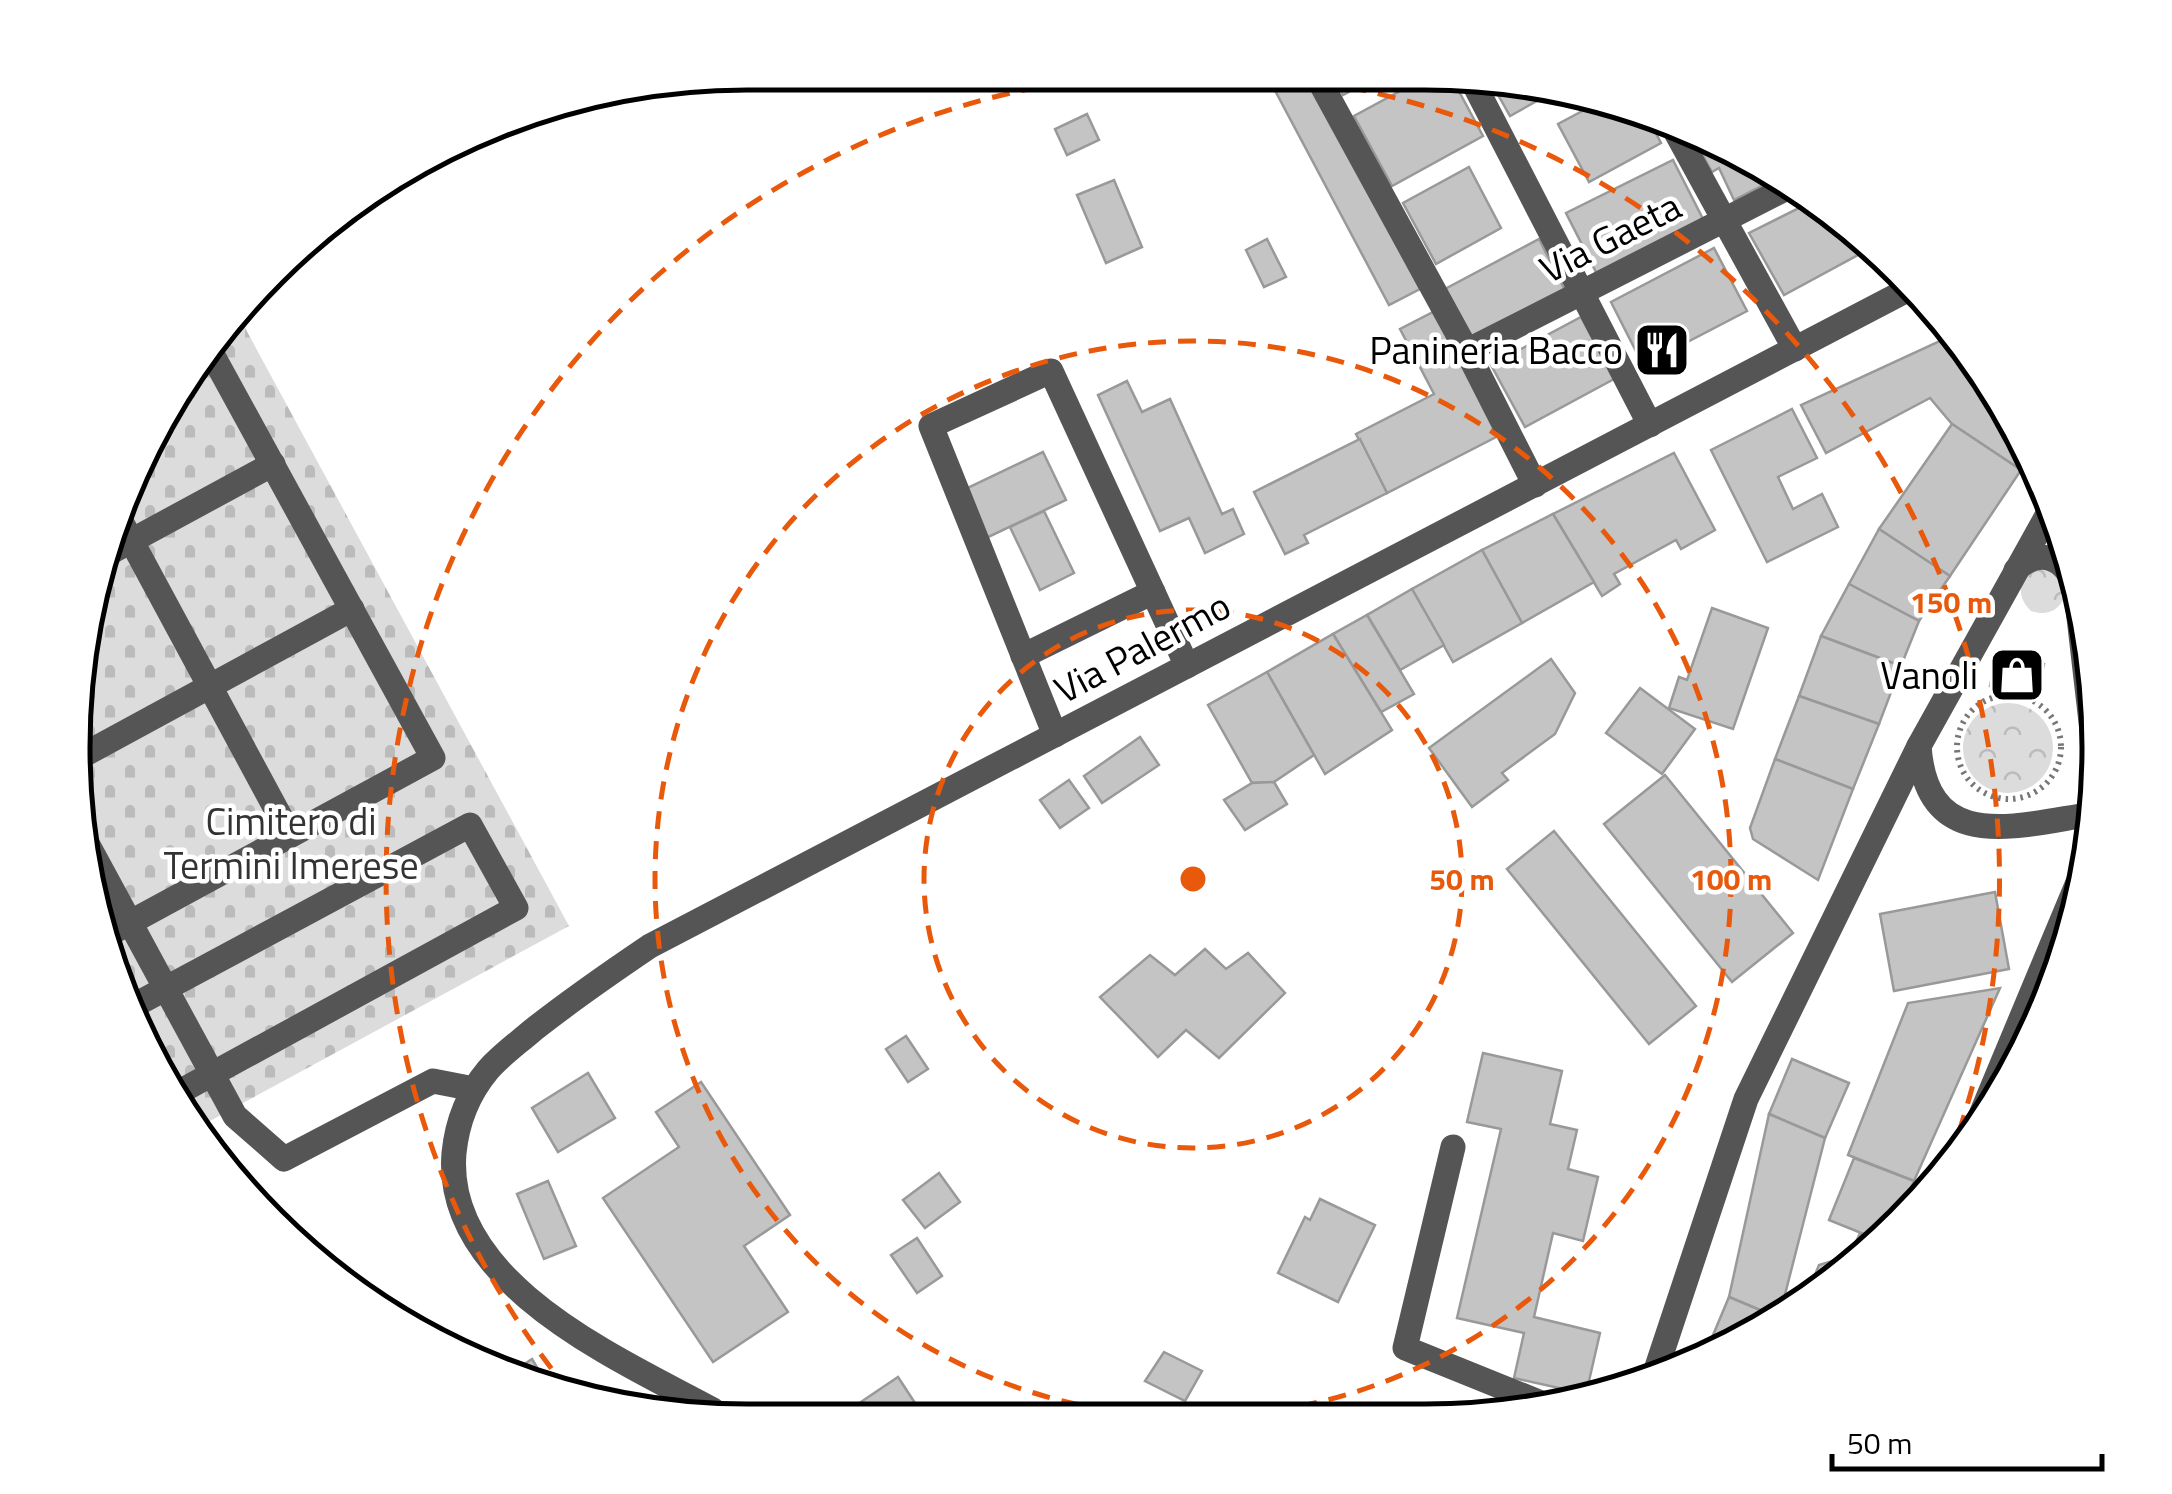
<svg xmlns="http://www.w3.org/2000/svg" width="2172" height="1494" font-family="'Titillium Web',sans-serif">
	<defs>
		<pattern id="forest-crowns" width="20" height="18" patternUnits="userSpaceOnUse" patternTransform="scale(2.5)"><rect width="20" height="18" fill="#dcdcdc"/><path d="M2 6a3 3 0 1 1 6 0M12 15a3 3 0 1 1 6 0" fill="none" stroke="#bbb"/></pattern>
		<pattern id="cemetery-stones" width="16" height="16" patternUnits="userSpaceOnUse" patternTransform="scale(2.5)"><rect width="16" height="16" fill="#dcdcdc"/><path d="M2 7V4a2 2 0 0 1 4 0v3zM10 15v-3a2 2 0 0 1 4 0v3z" fill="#bbb"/></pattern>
	</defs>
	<rect width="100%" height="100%" fill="#fff"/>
	<g fill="url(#forest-crowns)">
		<path d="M2037 569 2051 570 2066 593C2061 610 2047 617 2031 611 2020 600 2018 590 2025 576Z"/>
		<circle cx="2008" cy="748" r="45"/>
	</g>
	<polygon fill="url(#cemetery-stones)" points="237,313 569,926 197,1128 163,1084 86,879 74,702 124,489 212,336"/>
	<g fill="#c4c4c4" stroke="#999" stroke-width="2.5">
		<polygon points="1270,81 1310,81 1420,289 1389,305"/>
		<polygon points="1336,82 1367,82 1343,95"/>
		<polygon points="1415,83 1455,84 1483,136 1392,186 1354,116"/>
		<polygon points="1492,84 1556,85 1562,87 1510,116"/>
		<polygon points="1601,101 1647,116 1661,143 1589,182 1558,124"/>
		<polygon points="1087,114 1099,140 1067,155 1055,129"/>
		<polygon points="1710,138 1724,142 1775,179 1734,200 1719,168 1712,172 1697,145"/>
		<polygon points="1673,160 1704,221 1597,274 1566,213"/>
		<polygon points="1469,167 1501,228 1436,264 1403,203"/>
		<polygon points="1114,180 1142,247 1106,263 1077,195"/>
		<polygon points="1809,203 1871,248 1784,295 1749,233"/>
		<polygon points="1267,239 1286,277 1264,287 1246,250"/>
		<polygon points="1539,239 1567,294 1473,342 1445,289"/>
		<polygon points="1714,248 1747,311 1643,365 1611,302"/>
		<polygon points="1437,310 1502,434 1387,493 1356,434 1434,394 1400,329"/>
		<polygon points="1581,317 1614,379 1525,427 1491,365"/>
		<polygon points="1955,334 1986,372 2031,457 2021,470 1952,424 1930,398 1826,453 1801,405"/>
		<polygon points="1127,381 1142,412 1170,399 1222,514 1233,509 1244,534 1205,553 1189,518 1160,531 1098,395"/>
		<polygon points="1792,409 1817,458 1778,477 1793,509 1822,494 1838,527 1767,562 1711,450"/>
		<polygon points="1952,424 2021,470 1950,576 1879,529"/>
		<polygon points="1360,439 1387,493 1304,535 1308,543 1285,554 1254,492"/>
		<polygon points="1043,452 1066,500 984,539 961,491"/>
		<polygon points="1674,453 1715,530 1681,549 1676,540 1614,574 1620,584 1602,596 1553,514"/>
		<polygon points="1044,511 1074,573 1040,590 1010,527"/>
		<polygon points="1553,514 1594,582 1522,623 1482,550"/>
		<polygon points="1879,529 1950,576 1919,621 1849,584"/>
		<polygon points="1482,550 1522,623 1453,662 1412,589"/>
		<polygon points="1849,584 1919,621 1901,666 1821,636"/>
		<polygon points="1412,589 1444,645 1400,670 1367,615"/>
		<polygon points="1712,608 1768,628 1733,729 1669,708 1679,677 1687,680"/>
		<polygon points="1367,615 1414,694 1381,712 1333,634"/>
		<polygon points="1333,634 1392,730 1325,774 1267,672"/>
		<polygon points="1821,636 1901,666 1879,724 1799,696"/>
		<polygon points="1997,653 2044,664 2037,696 1990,686"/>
		<polygon points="1551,659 1575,693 1555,734 1502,773 1508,780 1472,807 1429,748"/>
		<polygon points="1267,672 1314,755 1274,782 1252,783 1208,705"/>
		<polygon points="1640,688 1695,729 1662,774 1606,733"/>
		<polygon points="1799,696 1879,724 1853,789 1775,759"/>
		<polygon points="1140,737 1159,765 1102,803 1084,776"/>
		<polygon points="1775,759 1853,789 1818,880 1753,839 1750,828"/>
		<polygon points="1665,775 1793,933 1732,982 1604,824"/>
		<polygon points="1069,780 1089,808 1060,828 1040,800"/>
		<polygon points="1274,782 1287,804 1245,830 1224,800 1252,783"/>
		<polygon points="1554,831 1696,1006 1649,1044 1507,869"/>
		<polygon points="1995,892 2009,969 1894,991 1880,914"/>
		<polygon points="1205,949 1226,969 1248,953 1285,993 1219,1058 1186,1030 1158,1057 1100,997 1150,955 1175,975"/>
		<polygon points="2000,988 1914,1181 1848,1155 1908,1003"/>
		<polygon points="906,1036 928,1069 908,1082 886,1049"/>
		<polygon points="1483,1053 1562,1071 1550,1124 1577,1130 1568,1169 1598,1177 1583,1241 1553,1233 1534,1317 1600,1333 1586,1394 1514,1378 1524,1333 1457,1318 1501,1129 1467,1122"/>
		<polygon points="1792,1059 1849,1083 1825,1138 1769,1114"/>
		<polygon points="588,1073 615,1118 558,1152 532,1108"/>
		<polygon points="701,1082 790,1215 744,1246 788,1312 713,1362 603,1198 679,1147 656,1112"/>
		<polygon points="1769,1114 1825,1138 1779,1318 1729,1297"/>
		<polygon points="1854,1158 1914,1181 1892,1232 1881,1241 1829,1220"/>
		<polygon points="939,1173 960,1202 925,1228 903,1200"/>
		<polygon points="548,1181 576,1246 544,1259 517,1194"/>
		<polygon points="1320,1199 1375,1225 1338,1302 1278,1273 1305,1217 1310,1220"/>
		<polygon points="1860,1233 1881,1241 1872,1249 1850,1255"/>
		<polygon points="917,1238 942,1276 917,1293 891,1255"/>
		<polygon points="1872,1249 1802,1306 1819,1265"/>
		<polygon points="1729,1297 1779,1318 1703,1359"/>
		<polygon points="1164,1352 1202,1371 1185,1401 1145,1381"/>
		<polygon points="532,1359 548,1386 511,1373"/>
		<polygon points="898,1377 915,1403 900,1413 846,1412"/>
	</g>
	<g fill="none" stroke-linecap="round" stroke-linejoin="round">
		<circle stroke="#777" stroke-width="6" stroke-dasharray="2.5 5" stroke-linecap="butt" cx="2009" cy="747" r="52"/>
		<g stroke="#555" stroke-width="25">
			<polyline points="1320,82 1467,351 1535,485"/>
			<polyline points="1474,84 1650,425"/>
			<polyline points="1672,125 1795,349"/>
			<polyline points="1467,351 1787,188"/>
			<polyline points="118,516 290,835"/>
			<polyline points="109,553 273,464"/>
			<path d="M2016 570C2040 546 2067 558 2075 589"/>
			<polyline points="2074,574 2094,748 2096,785"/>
			<polyline points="1023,656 1153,592"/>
			<polyline points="1055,735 931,426 1051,371 1187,666"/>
			<path d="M1919 746C1927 856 2017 825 2093 814"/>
			<polyline points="78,758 352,609"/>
			<polyline points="83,836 235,1116 284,1159 433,1081 474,1089"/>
			<polyline points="107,935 433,758 207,345"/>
			<polyline points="133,1006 470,825 516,908 172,1096"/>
			<polyline points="1970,1141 2089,856"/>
			<polyline points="1453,1147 1405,1348 1556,1409"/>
			<polyline points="1653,1379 1746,1099 1919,746 2053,505"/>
			<path d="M713 1410C619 1359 443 1283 454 1153 457 1123 468 1094 488 1070 501 1055 518 1043 533 1030 571 1000 610 973 650 946L1915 286"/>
		</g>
	</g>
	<g fill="none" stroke="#e8590c" stroke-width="5" stroke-dasharray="18 12">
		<circle cx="1193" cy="879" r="269"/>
		<circle cx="1193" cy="879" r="538"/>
		<path d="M570 1392A807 807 0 0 1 1088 79M1319 82A807 807 0 0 1 1946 1168"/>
	</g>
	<defs>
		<g id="restaurant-square" transform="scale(2.875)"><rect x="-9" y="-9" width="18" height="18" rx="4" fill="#000" stroke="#fff"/><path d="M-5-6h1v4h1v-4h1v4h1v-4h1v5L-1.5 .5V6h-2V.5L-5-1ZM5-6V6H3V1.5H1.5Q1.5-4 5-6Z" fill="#fff"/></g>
		<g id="shop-square" transform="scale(2.875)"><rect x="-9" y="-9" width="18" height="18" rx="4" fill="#000" stroke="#fff"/><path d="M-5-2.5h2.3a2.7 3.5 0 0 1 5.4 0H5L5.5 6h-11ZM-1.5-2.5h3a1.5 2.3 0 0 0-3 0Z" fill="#fff"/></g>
	</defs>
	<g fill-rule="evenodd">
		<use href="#restaurant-square" x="1662" y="350"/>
		<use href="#shop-square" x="2017" y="675"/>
	</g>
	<g text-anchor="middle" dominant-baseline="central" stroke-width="9" stroke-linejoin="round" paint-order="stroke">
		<g font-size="38" fill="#000" stroke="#fff">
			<text transform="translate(1610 237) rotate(-27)">Via Gaeta</text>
			<text transform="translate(1142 647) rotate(-28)">Via Palermo</text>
		</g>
		<g font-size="38" fill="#000" stroke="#fff" text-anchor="end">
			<text x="1623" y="350">Panineria Bacco</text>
			<text x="1978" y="675">Vanoli</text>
		</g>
		<g font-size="38" fill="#333" stroke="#fff">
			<text x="291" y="821">Cimitero di<tspan x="291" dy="44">Termini Imerese</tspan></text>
		</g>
	</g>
	<path d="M0 0H2172V1494H0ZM747 90H1425A657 657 0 0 1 2082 747V747A657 657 0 0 1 1425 1404H747A657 657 0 0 1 90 747V747A657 657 0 0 1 747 90Z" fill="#fff" fill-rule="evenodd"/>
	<path fill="none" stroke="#000" stroke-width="5" d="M747 90H1425A657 657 0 0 1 2082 747V747A657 657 0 0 1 1425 1404H747A657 657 0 0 1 90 747V747A657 657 0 0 1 747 90Z"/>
	<circle cx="1193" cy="879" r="15" fill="#e8590c" stroke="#fff" stroke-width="5"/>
	<g font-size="30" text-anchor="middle" font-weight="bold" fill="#e8590c" stroke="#fff" stroke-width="9" stroke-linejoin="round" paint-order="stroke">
		<text x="1951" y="613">150 m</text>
		<text x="1462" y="890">50 m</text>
		<text x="1731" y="890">100 m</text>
	</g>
	<path d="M1832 1454v15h270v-15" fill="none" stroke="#000000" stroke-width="5"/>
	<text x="1847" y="1454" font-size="30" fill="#000000" stroke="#ffffff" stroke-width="8" paint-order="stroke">50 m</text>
</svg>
